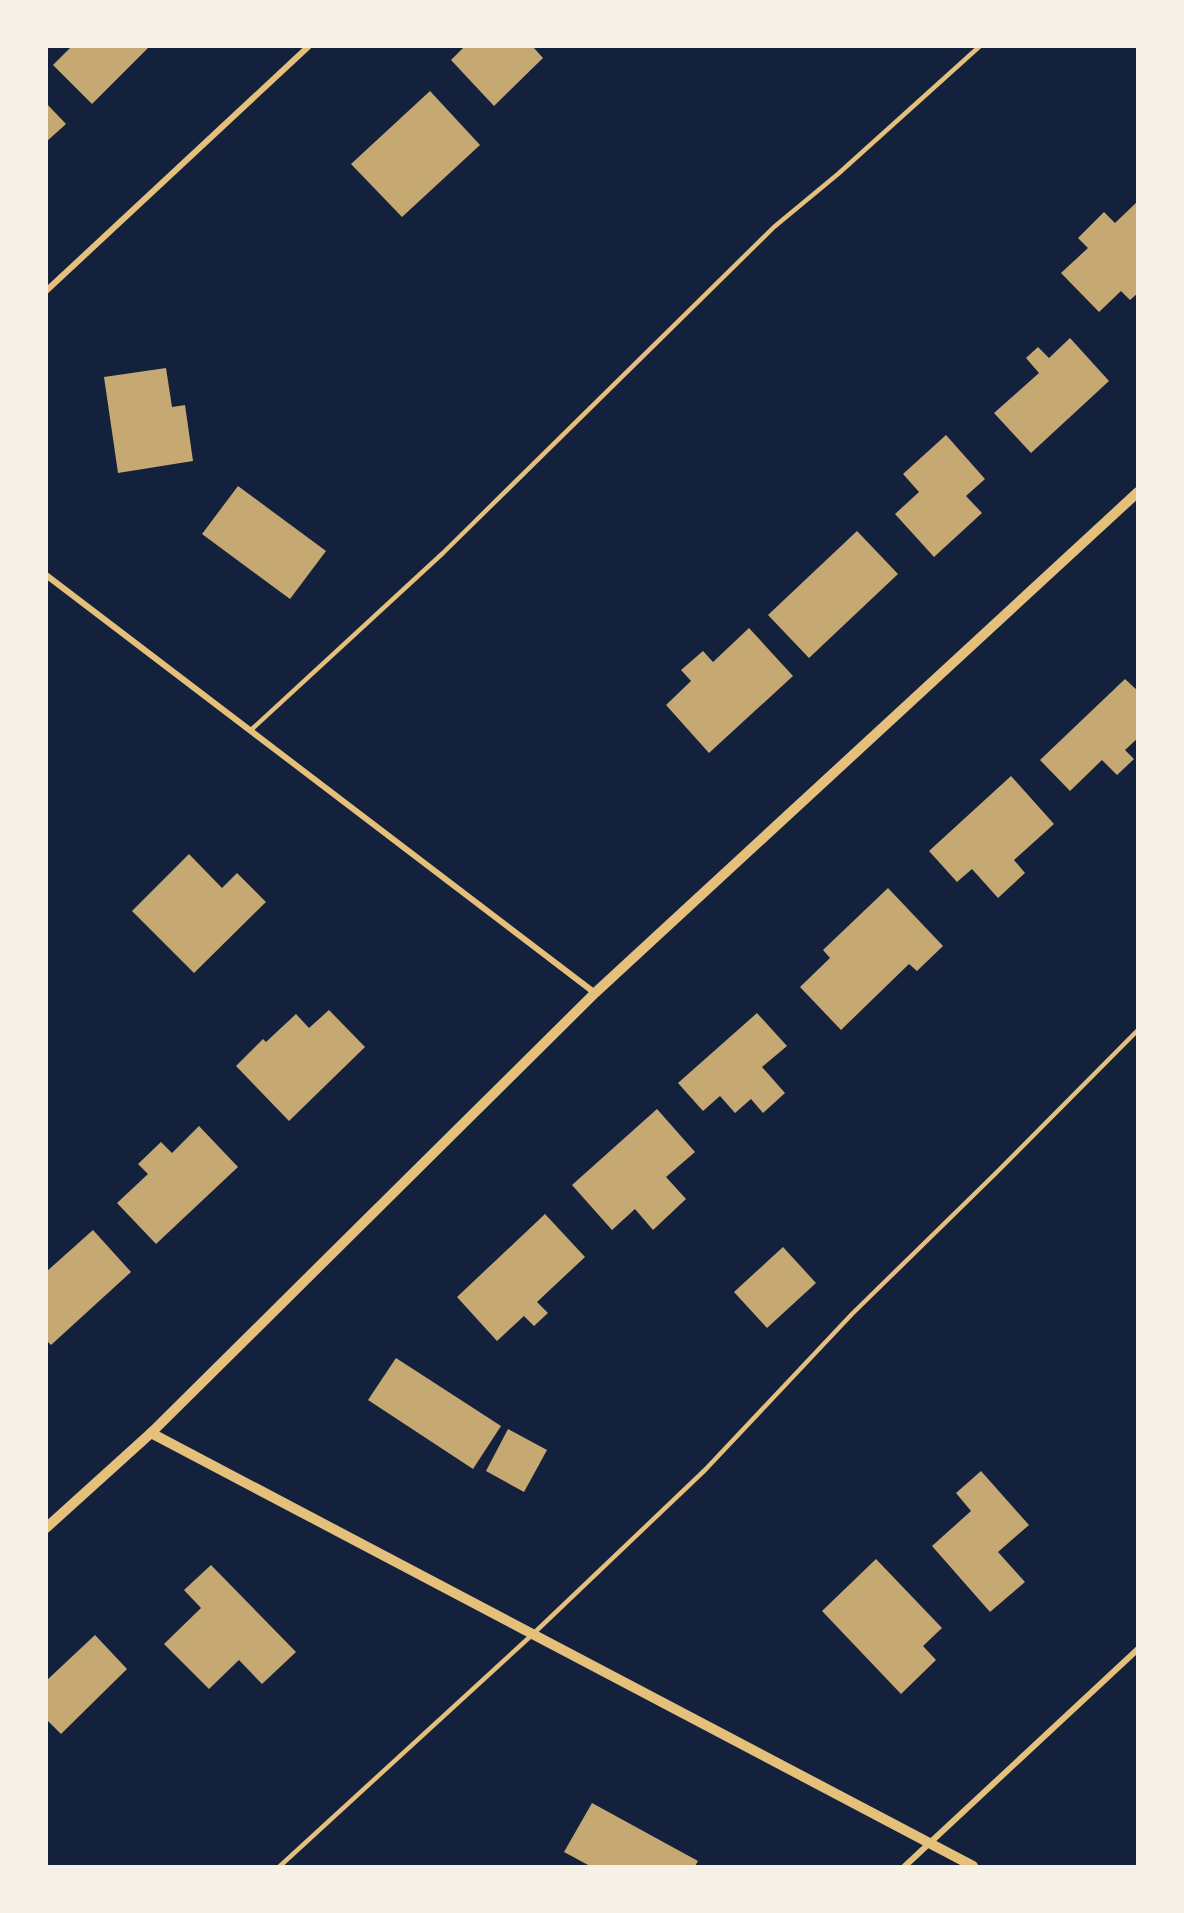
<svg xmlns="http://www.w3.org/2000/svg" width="1184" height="1913" font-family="Overpass,sans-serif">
	<rect width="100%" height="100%" fill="#14213d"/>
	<g fill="#c6a872">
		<polygon points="72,46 150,46 92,104 53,65"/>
		<polygon points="465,46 536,46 534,48 543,58 494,106 451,60"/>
		<polygon points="430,91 480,145 402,217 351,164"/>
		<polygon points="46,103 66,124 46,142"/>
		<polygon points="1138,201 1138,293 1130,300 1121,291 1099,312 1061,273 1088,248 1078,238 1104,212 1115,223"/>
		<polygon points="1070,338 1109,381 1031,453 994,413 1039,373 1026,358 1038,347 1049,358"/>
		<polygon points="166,368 172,407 185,405 193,461 118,473 104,377"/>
		<polygon points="946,435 985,479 966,496 982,513 934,557 895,514 919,492 903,474"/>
		<polygon points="238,486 326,551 290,599 202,534"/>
		<polygon points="857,531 898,574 809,658 768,615"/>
		<polygon points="749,628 793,676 709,753 666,705 691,681 681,670 703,651 713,662"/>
		<polygon points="1125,679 1138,691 1138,738 1125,750 1134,759 1117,775 1102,760 1070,791 1040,760"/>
		<polygon points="1011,776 1054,824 1014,860 1025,873 998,898 972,869 957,882 929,851"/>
		<polygon points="189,854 222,888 237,873 266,902 194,973 132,911"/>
		<polygon points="888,888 943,946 917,971 909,964 841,1030 800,987 830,958 823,950"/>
		<polygon points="329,1010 365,1047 289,1121 236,1066 263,1039 266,1042 296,1014 309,1028"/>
		<polygon points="757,1013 787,1046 762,1067 785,1093 763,1113 751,1099 735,1113 720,1096 703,1111 678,1083"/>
		<polygon points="657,1109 695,1152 666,1177 686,1199 653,1230 635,1209 612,1230 572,1185"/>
		<polygon points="199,1126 238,1167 156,1244 117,1203 148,1174 138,1164 161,1142 172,1153"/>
		<polygon points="545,1214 585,1257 537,1302 548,1313 534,1326 524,1316 497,1341 457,1297"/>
		<polygon points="93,1230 131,1272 51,1345 46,1340 46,1272"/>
		<polygon points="783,1247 816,1283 767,1328 734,1292"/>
		<polygon points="396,1358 501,1426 473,1469 368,1400"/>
		<polygon points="508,1429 547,1450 524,1492 486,1471"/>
		<polygon points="981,1471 1029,1525 998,1552 1025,1582 990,1612 932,1546 971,1511 956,1493"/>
		<polygon points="876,1559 942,1628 923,1646 936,1660 901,1694 822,1611"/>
		<polygon points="211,1565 296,1652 262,1684 239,1660 209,1689 164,1644 201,1608 184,1590"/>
		<polygon points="95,1635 127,1669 61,1734 46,1719 46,1681"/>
		<polygon points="592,1803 698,1861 695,1866 590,1866 564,1852"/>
	</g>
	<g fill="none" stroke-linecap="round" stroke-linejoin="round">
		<g stroke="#e5c07b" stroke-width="4.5">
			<polyline points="251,730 443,553 774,227 838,174 980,46"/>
			<polyline points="280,1866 533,1634 705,1470 852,1314 996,1173 1138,1030"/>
		</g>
		<g stroke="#e5c07b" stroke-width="6">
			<polyline points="46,291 309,46"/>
			<polyline points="46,575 595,993"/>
			<polyline points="905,1866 1138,1649"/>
		</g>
		<g stroke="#e5c07b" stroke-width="10">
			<polyline points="151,1433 973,1866"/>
			<polyline points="46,1528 151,1433 595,993 1138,492"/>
		</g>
	</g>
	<rect width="1184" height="1913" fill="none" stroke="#f6f1e7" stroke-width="96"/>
</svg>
